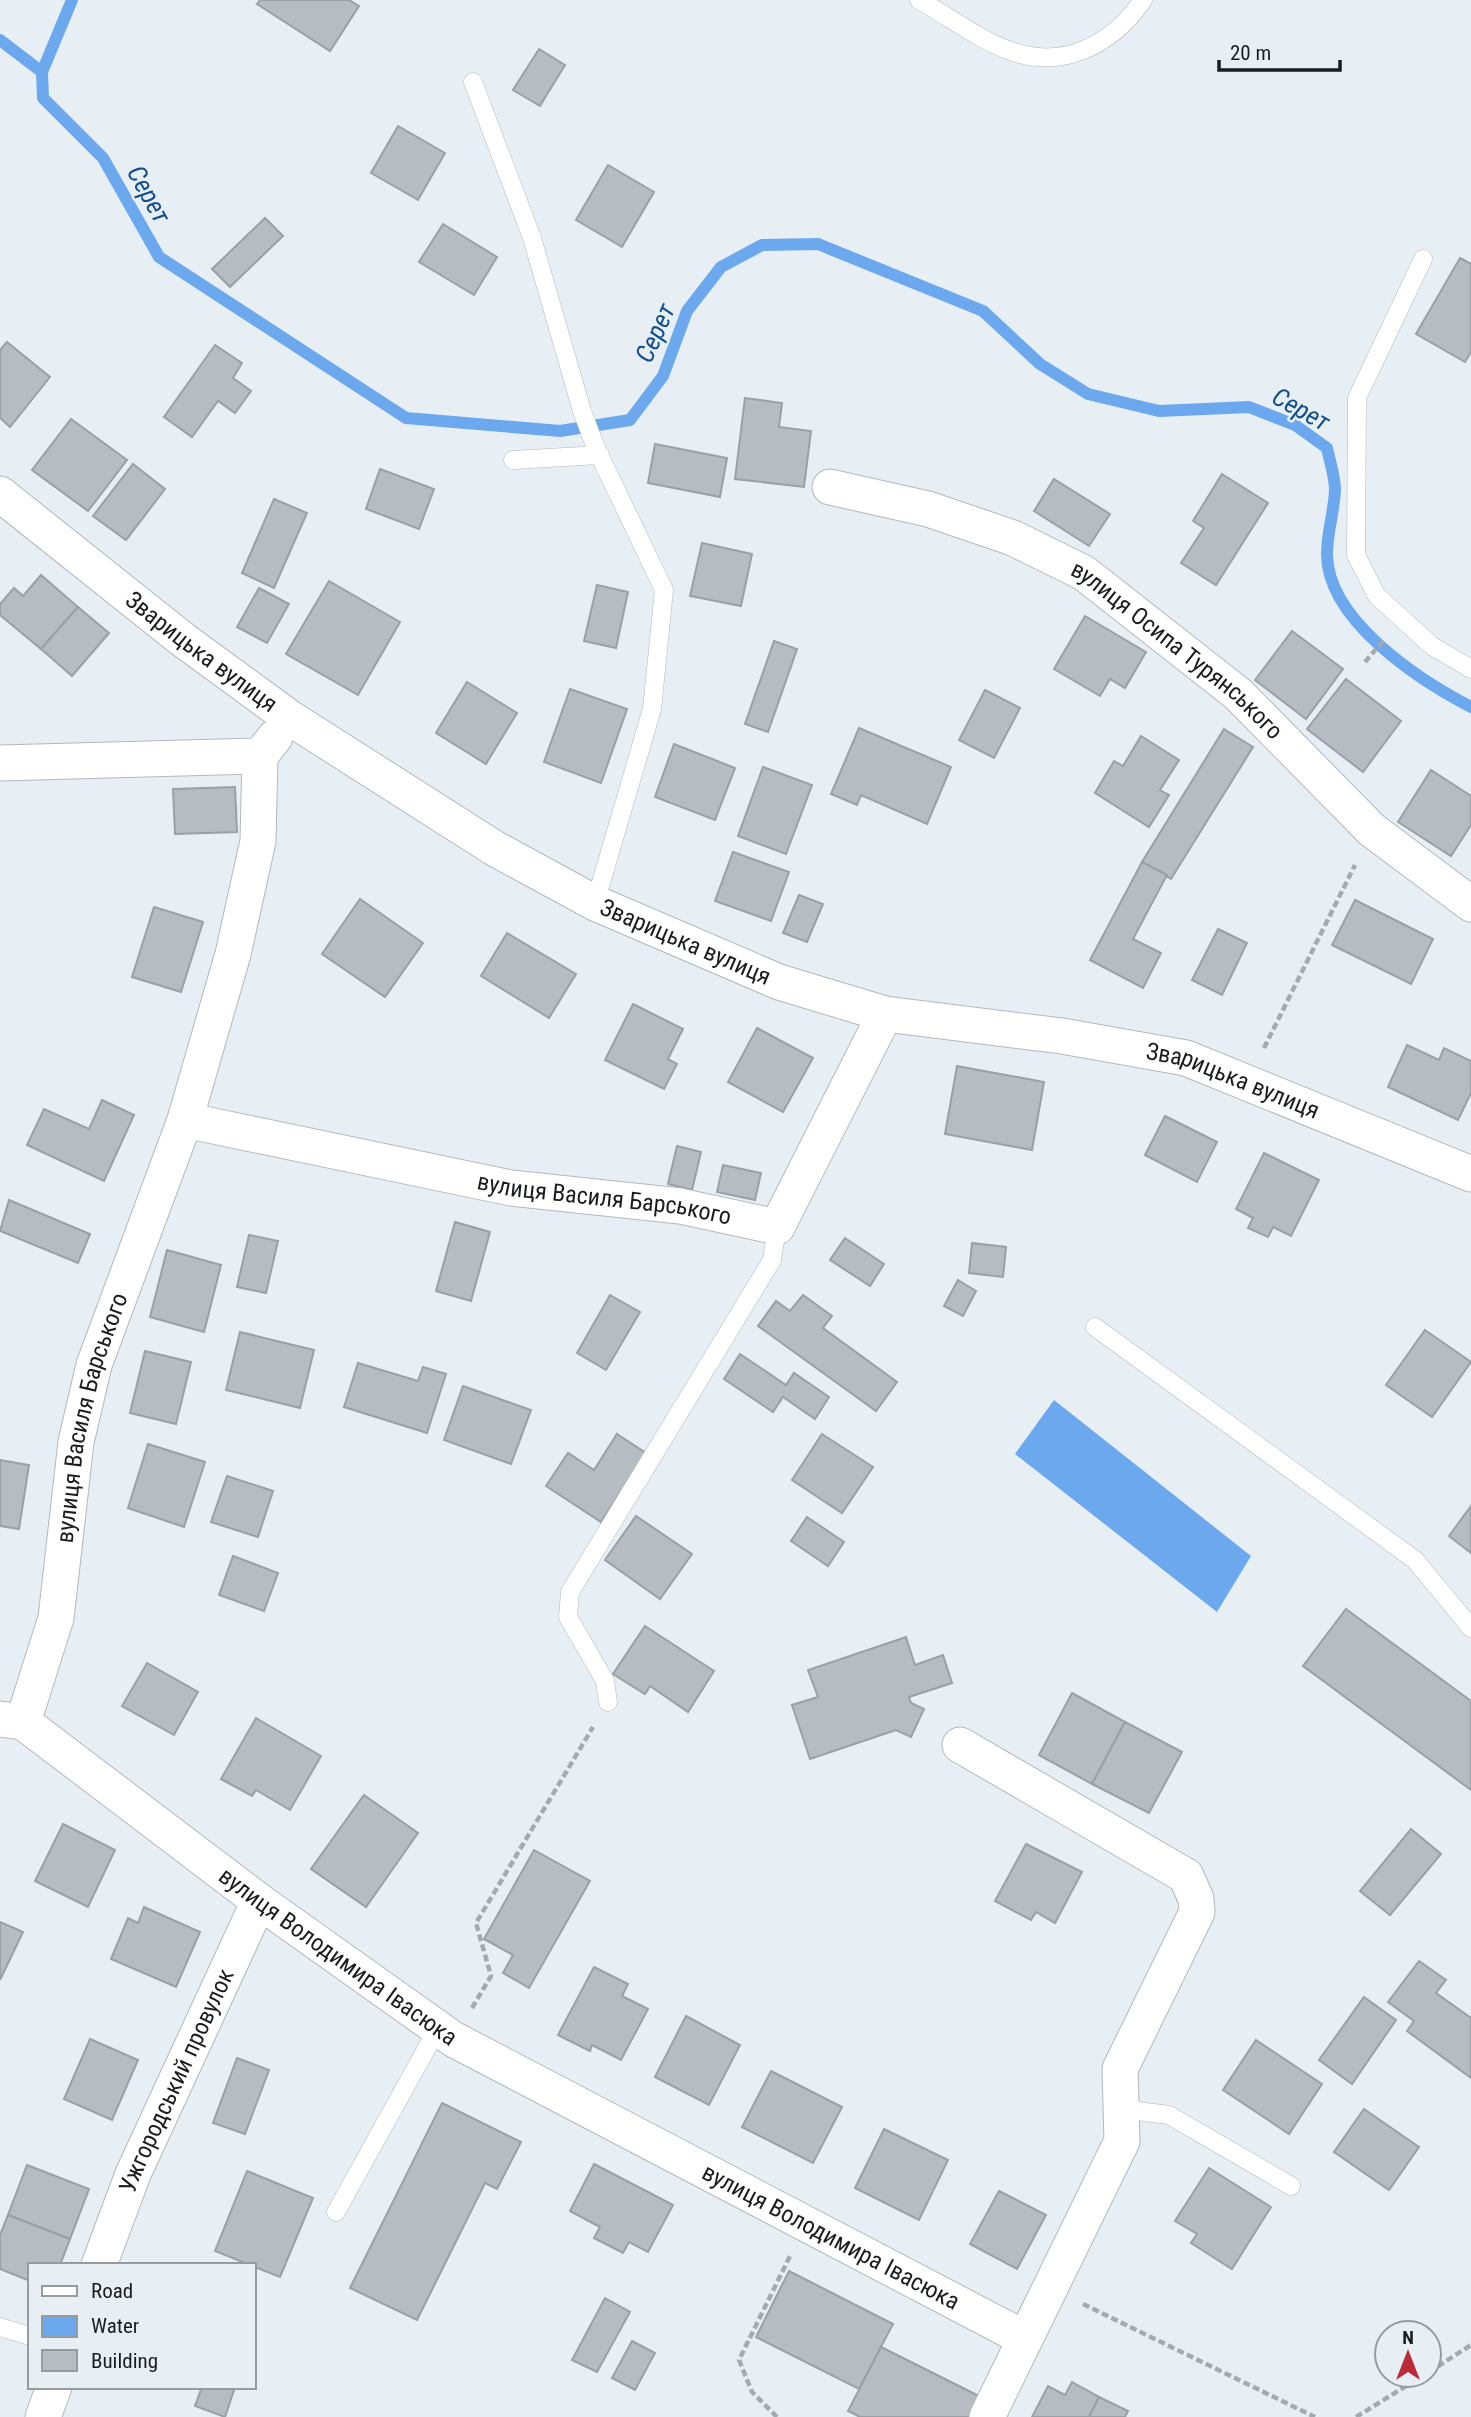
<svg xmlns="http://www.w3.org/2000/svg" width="1471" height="2417" font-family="'Roboto Condensed',sans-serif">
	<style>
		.water { fill: #6ca8ee }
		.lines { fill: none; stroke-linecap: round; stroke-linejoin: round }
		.stream { stroke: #6ca8ee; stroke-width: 12 }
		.building { fill: #b6bcc1; stroke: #9aa0a5; stroke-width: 2 }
		.service-casing { stroke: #b2b8bd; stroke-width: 19 }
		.minor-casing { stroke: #b2b8bd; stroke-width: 37 }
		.path { stroke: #a5aaae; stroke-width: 4.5; stroke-dasharray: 7 3.5; stroke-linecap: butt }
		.service { stroke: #fff; stroke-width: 18 }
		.minor { stroke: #fff; stroke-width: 35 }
		.labels { text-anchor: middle; stroke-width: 5; stroke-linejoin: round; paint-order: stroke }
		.street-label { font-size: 24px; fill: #1a1c1e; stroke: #e8eff4 }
		.water-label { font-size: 26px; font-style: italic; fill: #104e8e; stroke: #e8eff4 }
	</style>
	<rect width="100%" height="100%" fill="#e8eff4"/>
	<path class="water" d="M1054,1400L1251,1556L1217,1612L1015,1454Z"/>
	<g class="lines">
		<g class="stream">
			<path d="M72,0L42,72L43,98L103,158L159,257L406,418L560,431L630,420L663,376L687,311L721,267L762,245L818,244L983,311L1040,364L1088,394L1159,411L1249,407L1295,425L1327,448C1330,462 1335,477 1335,490C1334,512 1327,533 1327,554C1327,620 1419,680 1471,707"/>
			<path d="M0,40L42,72"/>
		</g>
	</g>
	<g class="building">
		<path d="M260,0H349L359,6L330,51L257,4Z"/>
		<path d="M539,49L565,65L540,106L513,90Z"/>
		<path d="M398,126L445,153L418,200L371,173Z"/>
		<path d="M608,165L654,192L622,247L576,220Z"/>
		<path d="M265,218L283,236L230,287L212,269Z"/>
		<path d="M443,224L497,257L474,295L419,262Z"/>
		<path d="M1460,258L1471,264V352L1465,362L1416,334Z"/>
		<path d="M7,342L50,377L10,427L0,418V350Z"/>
		<path d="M215,345L242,363L233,378L251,391L235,413L218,401L192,437L164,417Z"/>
		<path d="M745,398L782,403L779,427L811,431L804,487L735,479Z"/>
		<path d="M71,419L127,460L88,511L32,470Z"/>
		<path d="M655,444L727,458L720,497L648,483Z"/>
		<path d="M133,464L165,489L126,540L93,516Z"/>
		<path d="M380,469L434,489L419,529L366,509Z"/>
		<path d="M1222,474L1268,503L1216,585L1181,563L1204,528L1193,521Z"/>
		<path d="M1054,479L1110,514L1089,546L1034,511Z"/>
		<path d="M274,499L307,513L274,588L242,573Z"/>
		<path d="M702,543L752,554L741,606L690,596Z"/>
		<path d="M41,575L78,607L41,649L0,615V604L14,588L23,596Z"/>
		<path d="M329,581L400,622L358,695L286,654Z"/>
		<path d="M597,585L628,592L616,648L584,641Z"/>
		<path d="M259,588L289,604L267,643L237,627Z"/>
		<path d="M78,607L109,633L72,676L41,649Z"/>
		<path d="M1085,616L1146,652L1125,688L1110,679L1100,696L1054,669Z"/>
		<path d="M1292,631L1343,669L1306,719L1255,680Z"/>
		<path d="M774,641L797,649L768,732L745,724Z"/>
		<path d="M1346,679L1401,721L1363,772L1307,729Z"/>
		<path d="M467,682L517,713L486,764L436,733Z"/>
		<path d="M570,689L627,709L601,783L544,762Z"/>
		<path d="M985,690L1020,708L994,758L959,740Z"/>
		<path d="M859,728L951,767L927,824L861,795L857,805L831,794Z"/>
		<path d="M1224,729L1253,747L1171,879L1142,862Z"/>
		<path d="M1141,736L1179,760L1160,790L1169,795L1149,827L1095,793L1114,761L1123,766Z"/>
		<path d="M674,744L735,768L715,820L655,797Z"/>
		<path d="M763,767L812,785L786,854L738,836Z"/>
		<path d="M1431,770L1471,796V825L1451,856L1398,822Z"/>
		<path d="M235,787L237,832L175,834L173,789Z"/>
		<path d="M733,852L789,872L771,921L715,901Z"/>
		<path d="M1142,862L1167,875L1133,939L1161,953L1143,988L1090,960Z"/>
		<path d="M799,895L823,904L807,942L783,933Z"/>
		<path d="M360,899L423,943L385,997L322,954Z"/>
		<path d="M1355,900L1433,939L1411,984L1332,945Z"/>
		<path d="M154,907L203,922L181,992L132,977Z"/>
		<path d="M1218,929L1247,943L1222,995L1192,980Z"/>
		<path d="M507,933L576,974L549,1018L481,976Z"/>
		<path d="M633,1004L683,1029L668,1059L677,1064L664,1089L605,1060Z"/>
		<path d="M757,1028L813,1058L783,1112L728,1082Z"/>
		<path d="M1407,1045L1439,1060L1444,1048L1471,1061V1093L1458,1120L1388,1087Z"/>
		<path d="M957,1066L1044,1082L1032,1150L945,1134Z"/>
		<path d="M102,1100L134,1115L104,1181L27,1145L44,1109L89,1129Z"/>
		<path d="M1165,1116L1217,1142L1197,1182L1145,1155Z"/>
		<path d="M677,1146L701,1152L692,1190L668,1184Z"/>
		<path d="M1264,1153L1319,1180L1291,1236L1273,1227L1268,1237L1248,1228L1253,1218L1236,1209Z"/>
		<path d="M723,1165L761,1173L755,1200L717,1192Z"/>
		<path d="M9,1200L90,1234L78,1263L0,1231Z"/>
		<path d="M455,1222L490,1232L471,1301L436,1291Z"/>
		<path d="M249,1235L278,1241L266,1293L237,1287Z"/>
		<path d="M845,1238L884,1264L870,1286L830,1260Z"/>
		<path d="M972,1243L1006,1247L1003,1277L969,1273Z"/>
		<path d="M167,1250L221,1265L204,1332L150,1317Z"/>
		<path d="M958,1280L976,1291L963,1316L944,1306Z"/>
		<path d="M610,1295L640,1312L606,1370L577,1353Z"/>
		<path d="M803,1295L832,1316L823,1328L897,1382L876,1411L758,1326L776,1301L790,1311Z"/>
		<path d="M1425,1330L1471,1362L1432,1417L1386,1385Z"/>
		<path d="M240,1332L314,1350L300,1408L226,1390Z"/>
		<path d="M145,1351L191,1362L176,1424L130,1413Z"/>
		<path d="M740,1354L786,1385L794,1373L829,1397L815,1419L783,1397L773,1412L724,1379Z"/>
		<path d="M358,1363L418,1381L423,1367L446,1374L427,1433L344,1407Z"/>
		<path d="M463,1386L531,1410L511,1464L444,1440Z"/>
		<path d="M617,1434L646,1453L601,1522L546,1486L568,1453L594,1470Z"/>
		<path d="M822,1434L873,1467L842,1513L792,1480Z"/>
		<path d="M148,1444L205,1462L184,1527L128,1508Z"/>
		<path d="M0,1460L29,1465L19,1529L0,1526Z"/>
		<path d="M227,1476L273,1491L258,1537L211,1522Z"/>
		<path d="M1471,1506V1553L1449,1536Z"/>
		<path d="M636,1516L692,1554L660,1599L605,1560Z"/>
		<path d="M807,1517L844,1542L828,1566L791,1541Z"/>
		<path d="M233,1556L278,1573L264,1611L219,1595Z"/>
		<path d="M1346,1609L1471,1701V1790L1303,1666Z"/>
		<path d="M645,1626L714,1671L688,1712L650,1686L645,1694L613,1674Z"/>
		<path d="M906,1637L915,1665L943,1655L952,1683L909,1697L911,1703L924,1709L911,1737L896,1730L810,1759L792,1705L818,1697L808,1670Z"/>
		<path d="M147,1663L198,1692L174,1735L122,1706Z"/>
		<path d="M1072,1693L1125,1722L1092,1784L1039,1755Z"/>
		<path d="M256,1718L321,1756L290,1810L256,1790L252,1796L221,1779Z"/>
		<path d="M1125,1722L1182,1752L1149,1813L1092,1784Z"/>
		<path d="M364,1795L418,1833L366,1907L311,1869Z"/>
		<path d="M63,1824L115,1850L88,1907L35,1881Z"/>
		<path d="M1411,1829L1441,1854L1390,1915L1360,1891Z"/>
		<path d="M1026,1844L1082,1872L1055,1923L1036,1912L1031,1920L995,1901Z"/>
		<path d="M534,1850L590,1881L529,1988L503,1973L513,1955L484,1939Z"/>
		<path d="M144,1907L200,1932L176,1987L111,1959L128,1918L138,1923Z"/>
		<path d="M0,1922L23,1932L0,1980Z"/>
		<path d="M1419,1961L1446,1980L1436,1993L1471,2018V2078L1407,2031L1414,2021L1388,2002Z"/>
		<path d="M594,1967L628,1984L622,1996L648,2009L621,2060L592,2045L590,2051L558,2035Z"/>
		<path d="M1364,1997L1396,2020L1352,2084L1319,2060Z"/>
		<path d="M686,2016L740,2045L709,2105L655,2077Z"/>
		<path d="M90,2039L138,2060L112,2120L64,2099Z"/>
		<path d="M1256,2040L1322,2084L1289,2134L1223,2090Z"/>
		<path d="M237,2058L269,2070L245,2134L213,2123Z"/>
		<path d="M771,2071L842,2107L813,2163L742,2127Z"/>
		<path d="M442,2103L521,2142L497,2189L485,2183L417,2320L350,2288Z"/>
		<path d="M1364,2109L1419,2147L1389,2190L1334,2152Z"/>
		<path d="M884,2129L948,2160L919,2220L855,2188Z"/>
		<path d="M594,2164L673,2205L648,2252L629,2242L623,2253L594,2238L600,2227L570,2211Z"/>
		<path d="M27,2165L89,2189L70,2239L8,2215Z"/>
		<path d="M1209,2168L1271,2207L1232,2269L1191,2243L1197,2234L1175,2221Z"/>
		<path d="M247,2171L313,2198L280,2277L215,2251Z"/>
		<path d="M999,2191L1046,2215L1017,2269L970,2244Z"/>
		<path d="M8,2215L70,2239L60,2265H30V2281L0,2269V2235Z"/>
		<path d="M789,2271L893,2324L859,2389L756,2337Z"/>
		<path d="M605,2298L630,2312L597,2372L572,2360Z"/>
		<path d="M632,2341L655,2353L635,2390L612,2378Z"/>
		<path d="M881,2347L981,2397L970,2417H860L848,2411Z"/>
		<path d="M1072,2382L1099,2397L1089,2417H1032L1048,2386L1065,2395Z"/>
		<path d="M202,2387H235L225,2417L195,2406Z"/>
		<path d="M1099,2397L1128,2411L1125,2417H1089Z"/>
	</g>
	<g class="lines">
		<g class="service-casing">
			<g id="service">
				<path d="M919,0C948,16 978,39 1008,50C1062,71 1112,45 1143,0"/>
				<path d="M473,82L532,238L582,411L596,448L664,590L652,709L595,903"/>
				<path d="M1423,259L1357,398L1356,555L1377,596L1432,646L1471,669"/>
				<path d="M513,460L600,455"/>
				<path d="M1095,1327L1415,1560L1471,1628"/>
				<path d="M608,1702L605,1681L568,1617L570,1592L772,1260L777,1227"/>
				<path d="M1121,2109L1169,2115L1291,2186"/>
				<path d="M336,2212L438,2028"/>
				<path d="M0,2327L30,2336"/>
			</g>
		</g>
		<g class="minor-casing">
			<g id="minor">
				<path id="s1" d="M830,487L928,509L1013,538L1084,573L1238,694L1372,830L1471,904"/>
				<path id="s2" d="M0,494L182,639L290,718L494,848L595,903L779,982L885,1014L1062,1036L1186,1058L1471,1174"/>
				<path d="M0,763L260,756L275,737"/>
				<path id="s3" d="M185,1120L511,1188L680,1206L777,1227L885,1014"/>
				<path id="s4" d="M0,1719L23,1722L259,1901L453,2039L1024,2338"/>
				<path id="s5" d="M23,1722L56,1618L76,1442L94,1365L185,1120L233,954L258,841L260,756"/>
				<path d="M960,1745L1186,1876L1196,1899L1197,1912L1120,2069L1122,2141L987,2417"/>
				<path id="s6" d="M99,2265L133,2174L259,1901"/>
				<path d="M43,2417L54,2387"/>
			</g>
		</g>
		<g class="path">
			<path d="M1365,662L1383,641"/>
			<path d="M1264,1048L1355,865"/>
			<path d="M472,2008L491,1976L476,1923L593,1727"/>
			<path d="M1083,2304L1315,2417"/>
			<path d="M1429,2372L1471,2345"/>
			<path d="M777,2417L752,2392L739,2360L790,2256"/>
			<path d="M1356,2417L1424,2375"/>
		</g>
		<use href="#service" class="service"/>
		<use href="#minor" class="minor"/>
	</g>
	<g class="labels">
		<g class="street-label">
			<text dy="8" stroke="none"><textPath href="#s2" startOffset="256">Зварицька вулиця</textPath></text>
			<text dy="8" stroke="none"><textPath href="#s1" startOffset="390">вулиця Осипа Турянського</textPath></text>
			<text dy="8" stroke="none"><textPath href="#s2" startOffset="822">Зварицька вулиця</textPath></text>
			<text dy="8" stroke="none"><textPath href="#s2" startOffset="1390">Зварицька вулиця</textPath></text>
			<text dy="8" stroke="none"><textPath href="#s3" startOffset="427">вулиця Василя Барського</textPath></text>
			<text dy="8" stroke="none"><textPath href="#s5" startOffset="313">вулиця Василя Барського</textPath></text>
			<text dy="8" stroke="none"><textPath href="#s4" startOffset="416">вулиця Володимира Івасюка</textPath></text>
			<text dy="8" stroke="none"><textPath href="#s6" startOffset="200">Ужгородський провулок</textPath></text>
			<text dy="8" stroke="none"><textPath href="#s4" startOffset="984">вулиця Володимира Івасюка</textPath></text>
		</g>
		<g class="water-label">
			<text transform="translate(149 194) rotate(61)" y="9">Серет</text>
			<text transform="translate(655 333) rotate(-66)" y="9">Серет</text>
			<text transform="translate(1301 409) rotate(29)" y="9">Серет</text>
		</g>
	</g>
	<rect x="28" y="2263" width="228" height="126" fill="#e8eff4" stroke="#969b9e" stroke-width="2"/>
	<rect x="42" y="2286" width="35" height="10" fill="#ffffff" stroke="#969b9e" stroke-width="2"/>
	<text x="91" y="2298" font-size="21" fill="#1a1c1e">Road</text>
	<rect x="42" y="2316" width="35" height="21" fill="#6ca8ee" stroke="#969b9e" stroke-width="2"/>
	<text x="91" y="2333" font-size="21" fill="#1a1c1e">Water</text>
	<rect x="42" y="2350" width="35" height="21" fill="#b6bcc1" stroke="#969b9e" stroke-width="2"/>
	<text x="91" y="2368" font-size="21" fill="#1a1c1e">Building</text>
	<g transform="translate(1408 2354)"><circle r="33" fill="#e8eff4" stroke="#969b9e" stroke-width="2"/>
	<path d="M0-5L12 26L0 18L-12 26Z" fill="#bb2b37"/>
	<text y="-10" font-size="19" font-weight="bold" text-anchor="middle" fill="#1a1c1e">N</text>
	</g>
	<path d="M1219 60v10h121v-10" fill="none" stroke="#1a1c1e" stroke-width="3.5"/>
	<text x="1230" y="60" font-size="21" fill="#1a1c1e" stroke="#e8eff4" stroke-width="5" paint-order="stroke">20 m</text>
</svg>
